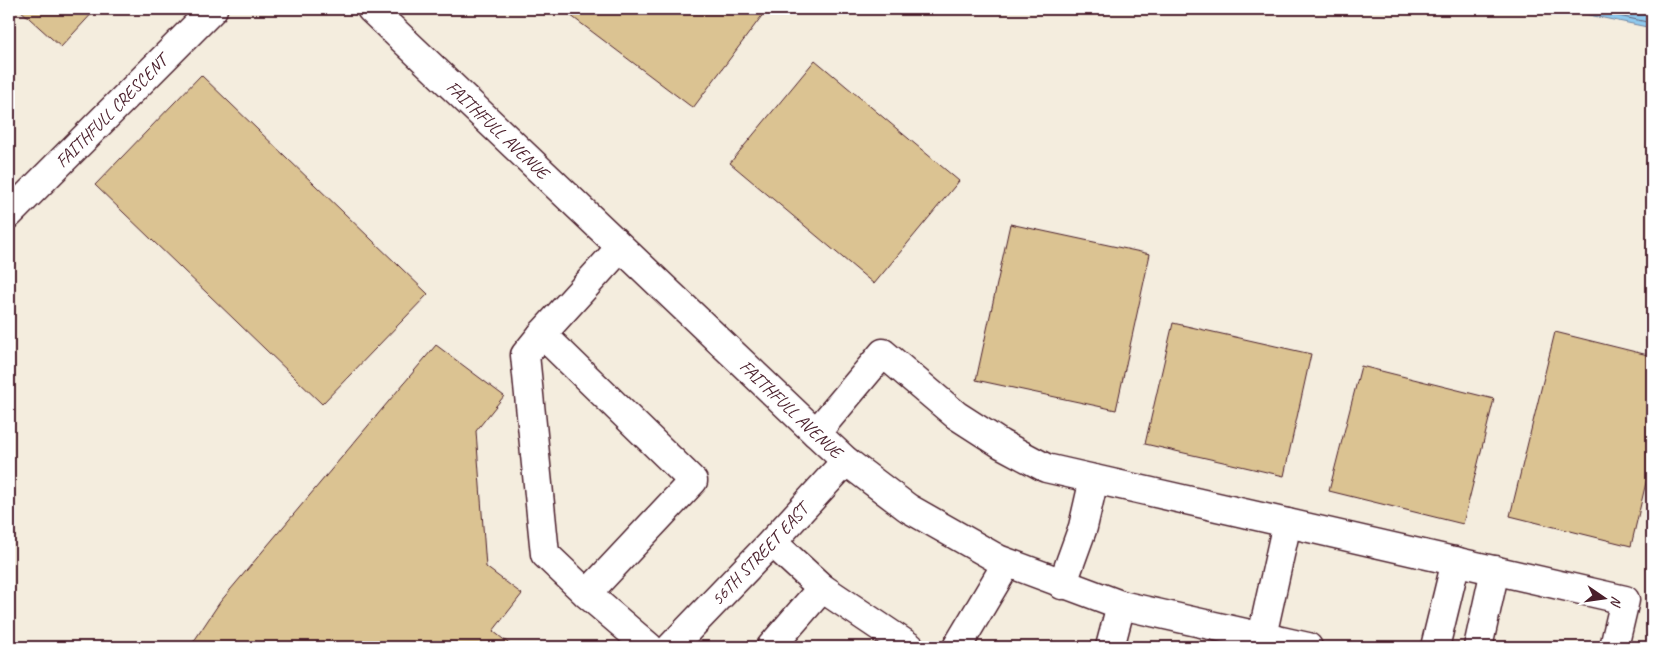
<svg xmlns="http://www.w3.org/2000/svg" width="1661" height="656" font-family="Caveat,sans-serif">
	<style>
		.water { fill: #8ec9ee; stroke: #7385a0 }
		.lines { fill: none; stroke-linecap: round; stroke-linejoin: round }
		.shore { stroke: #656379; stroke-width: 1 }
		.building { fill: #dbc392; stroke: #4a1f2b }
		.minor-casing { stroke: #4a1f2b; stroke-width: 31 }
		.minor { stroke: #fff; stroke-width: 28 }
		.labels { text-anchor: middle; stroke-width: 4.5; stroke-linejoin: round; paint-order: stroke }
		.street-label { font-size: 18px; fill: #4a1f2b; stroke: #fff }
	</style>
	<rect width="100%" height="100%" fill="#f4edde"/>
	<filter id="ink" filterUnits="userSpaceOnUse"><feTurbulence type="fractalNoise" baseFrequency=".02" numOctaves="2"/><feDisplacementMap in="SourceGraphic" scale="10" xChannelSelector="R" yChannelSelector="G"/><feConvolveMatrix kernelMatrix="1 2 1 2 8 2 1 2 1" color-interpolation-filters="sRGB"/></filter>
	<g filter="url(#ink)">
		<path class="water" d="M1560,9H1652V28Z"/>
		<g class="lines">
			<path class="shore" d="M1585,9L1652,23"/>
		</g>
		<g class="building">
			<path d="M19,9H96L61,47Z"/>
			<path d="M562,9H767L693,108Z"/>
			<path d="M815,60L959,181L874,284L730,163Z"/>
			<path d="M201,75L428,294L322,404L95,185Z"/>
			<path d="M1010,224L1150,254L1116,410L976,380Z"/>
			<path d="M1173,323L1311,354L1284,476L1145,444Z"/>
			<path d="M1555,332L1652,356V457L1631,546L1510,516Z"/>
			<path d="M436,345L504,396L476,431L486,567L522,594L493,631L513,647H190L220,602Z"/>
			<path d="M1361,366L1494,399L1463,524L1329,491Z"/>
		</g>
		<g class="lines">
			<g class="minor-casing">
				<g id="minor">
					<path id="s1" d="M371,9L816,433L846,461L908,508L998,559L1121,605L1308,647"/>
					<path id="s2" d="M9,214L213,9"/>
					<path d="M620,248L542,334L693,481L587,594L649,647"/>
					<path d="M542,334L525,355L545,554L587,594"/>
					<path d="M816,433L883,353L956,415L1001,444L1046,468L1625,600L1614,647"/>
					<path d="M772,542L822,588L910,647"/>
					<path d="M1062,585L1083,527L1094,479"/>
					<path d="M1262,636L1287,523"/>
					<path id="s3" d="M671,647L772,542L846,461"/>
					<path d="M771,647L822,588"/>
					<path d="M957,647L1007,563"/>
					<path d="M1110,647L1121,605"/>
					<path d="M1435,647L1456,561"/>
					<path d="M1478,647L1495,570"/>
				</g>
			</g>
			<use href="#minor" class="minor"/>
		</g>
	</g>
	<g class="labels">
		<g class="street-label">
			<text dy="6" stroke="none"><textPath href="#s2" startOffset="145">FAITHFULL CRESCENT</textPath></text>
			<text dy="6" stroke="none"><textPath href="#s1" startOffset="175">FAITHFULL AVENUE</textPath></text>
			<text dy="6" stroke="none"><textPath href="#s1" startOffset="580">FAITHFULL AVENUE</textPath></text>
			<text dy="6" stroke="none"><textPath href="#s3" startOffset="128">56TH STREET EAST</textPath></text>
		</g>
	</g>
	<rect width="1661" height="656" fill="none" stroke="#fff" stroke-width="30"/>
	<rect x="15" y="15" width="1631" height="626" fill="none" stroke="#4a1f2b" stroke-width="2" filter="url(#ink)"/>
	<g transform="translate(1604 598) rotate(103)" stroke="#ffffff" stroke-width="4" paint-order="stroke">
	<path d="M0-4L9 19L0 12L-9 19Z" fill="#4a1f2b"/>
	<text y="-8" font-size="14" font-weight="bold" text-anchor="middle" fill="#4a1f2b">N</text>
	</g>
</svg>
